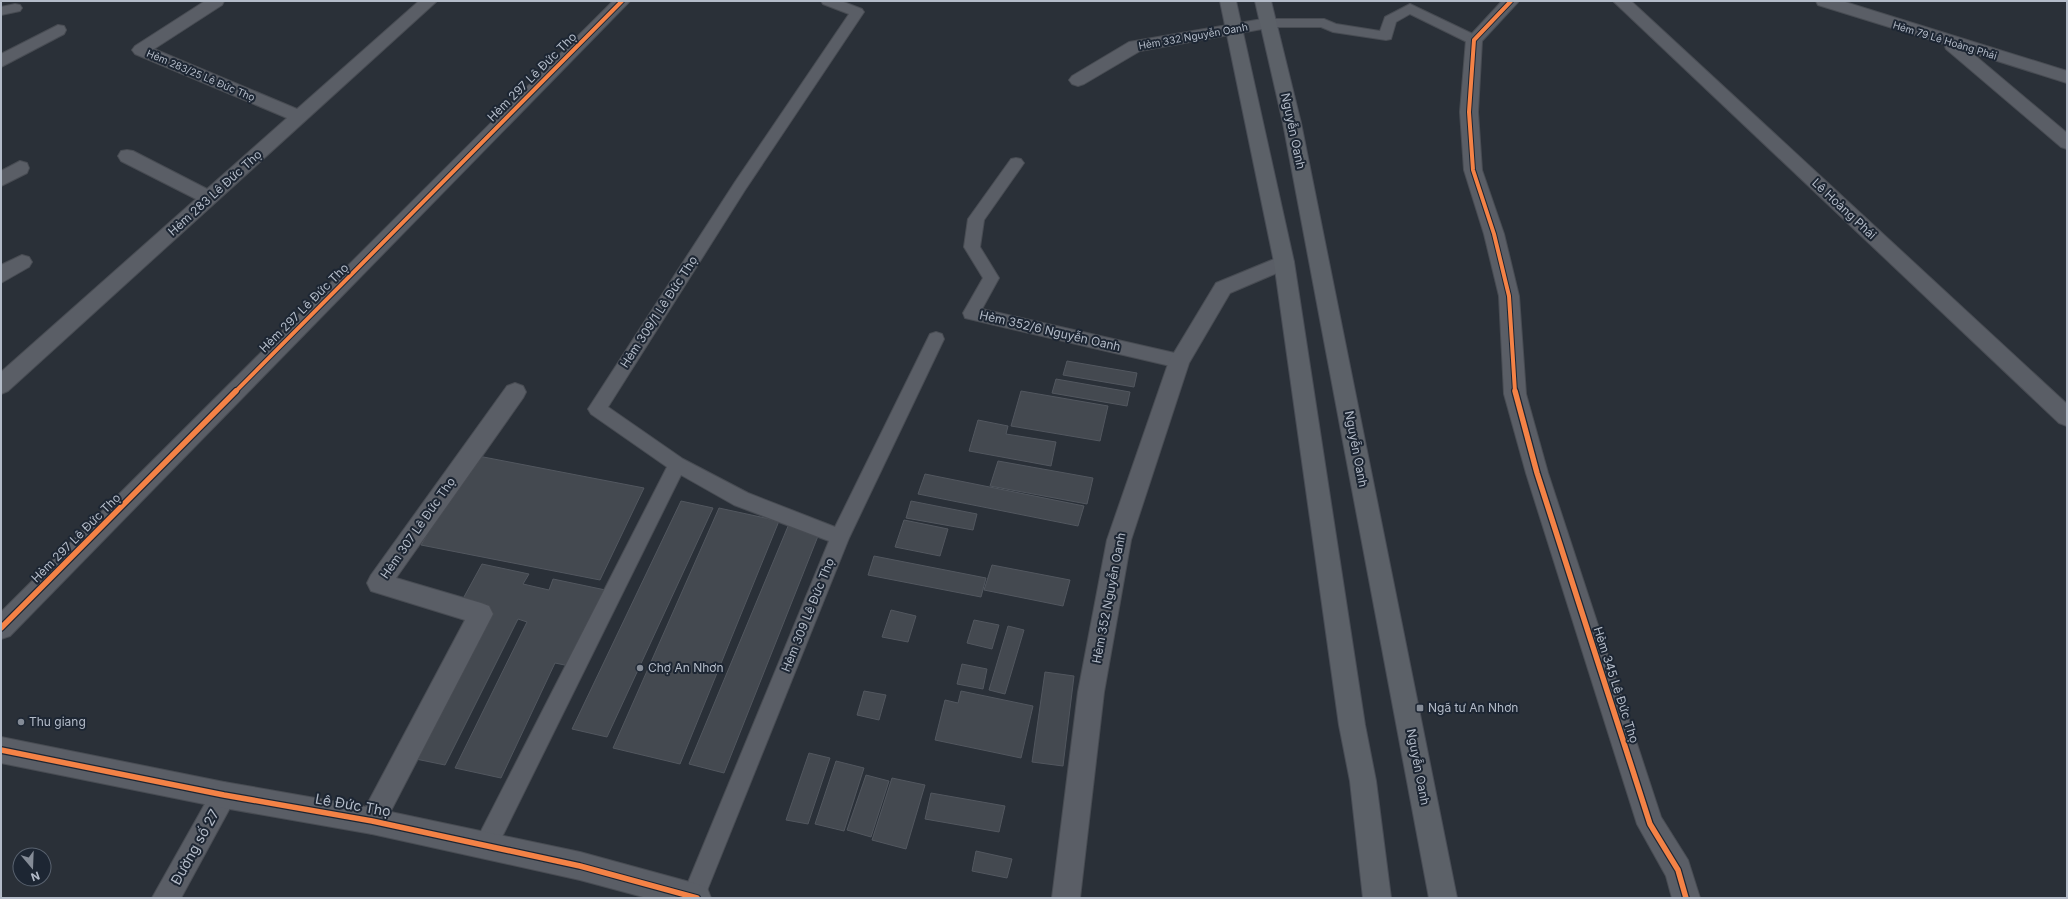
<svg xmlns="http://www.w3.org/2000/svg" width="2068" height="899" font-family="Inter,sans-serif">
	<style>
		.building { fill: #444950; stroke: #52575f }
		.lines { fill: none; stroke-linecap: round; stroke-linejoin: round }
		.service-casing { stroke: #484c53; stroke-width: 2 }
		.minor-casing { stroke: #484c53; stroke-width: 2 }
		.tertiary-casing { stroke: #484c53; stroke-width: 2 }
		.primary-casing { stroke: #484c55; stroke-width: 2 }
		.service { fill: #5a5e66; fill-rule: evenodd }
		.minor { fill: #5a5e66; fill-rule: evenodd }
		.tertiary { fill: #5a5e66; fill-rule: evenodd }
		.primary { fill: #5c6168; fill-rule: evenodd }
		.cycleway-far1-casing { stroke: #1d2633; stroke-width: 6 }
		.cycleway-casing { stroke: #1d2633; stroke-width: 8 }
		.cycleway-far1 { stroke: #f48246; stroke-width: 4 }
		.cycleway { stroke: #f48246; stroke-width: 5.5 }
		.poi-dot { fill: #848b96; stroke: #1d2633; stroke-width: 1.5 }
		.labels { text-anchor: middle; stroke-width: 4; stroke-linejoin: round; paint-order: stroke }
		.far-street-label { font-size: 10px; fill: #b4bcc9; stroke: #1d2633 }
		.street-label { font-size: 12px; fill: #b4bcc9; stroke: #1d2633 }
		.poi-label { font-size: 12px; fill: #b4bcc9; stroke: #1d2633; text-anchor: start }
		.near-street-label { font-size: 14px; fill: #b4bcc9; stroke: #1d2633 }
	</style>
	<rect width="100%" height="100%" fill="#2a3038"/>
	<g class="building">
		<path d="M1067,361L1137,373L1134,387L1063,375Z"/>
		<path d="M1056,379L1130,392L1127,406L1052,393Z"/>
		<path d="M1021,391L1108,406L1100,441L1011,426Z"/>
		<path d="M978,420L1008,426L1006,434L1056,442L1051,466L969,451Z"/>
		<path d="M473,455L644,488L600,580L421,545Z"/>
		<path d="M998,461L1093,478L1087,504L990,486Z"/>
		<path d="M925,474L1084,506L1078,526L918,494Z"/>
		<path d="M681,501L713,508L607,737L572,729Z"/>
		<path d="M911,501L977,514L973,530L906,518Z"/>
		<path d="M719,508L779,521L680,764L613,748Z"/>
		<path d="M791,519L822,526L724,773L689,764Z"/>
		<path d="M904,520L948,529L940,556L895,547Z"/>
		<path d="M874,556L986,578L981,597L868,575Z"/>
		<path d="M482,564L529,574L523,584L549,590L553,579L615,592L579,668L555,663L501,778L455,768L527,622L518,619L445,765L406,757L483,612L459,606Z"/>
		<path d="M992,565L1070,580L1063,606L984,590Z"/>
		<path d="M891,610L916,616L908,642L882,637Z"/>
		<path d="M974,620L999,625L992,649L967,643Z"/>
		<path d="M1008,626L1024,630L1005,694L989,690Z"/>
		<path d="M962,664L987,669L983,689L957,684Z"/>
		<path d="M1045,672L1074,676L1063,766L1032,762Z"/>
		<path d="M864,691L886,695L879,720L857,715Z"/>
		<path d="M961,691L1033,706L1021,758L935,740L945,700L958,703Z"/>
		<path d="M809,753L830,758L808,824L786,820Z"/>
		<path d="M836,761L864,768L844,831L815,824Z"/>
		<path d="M866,775L889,781L871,837L847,830Z"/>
		<path d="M892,778L925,785L906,849L872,840Z"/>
		<path d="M931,793L1005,806L999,832L925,819Z"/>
		<path d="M976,851L1012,859L1007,878L972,871Z"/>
	</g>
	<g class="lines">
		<g class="service-casing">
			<g id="service">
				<path d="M821,1H841L862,9L864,12L745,190L608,407L683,459L748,493L835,527L930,334L936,332L942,334L944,339L849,538L704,898L682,897L829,541L734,505L681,475L494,853L486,856L478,853L475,845L478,837L667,467L591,414L588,409L735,182L849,14L823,4Z"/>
				<path d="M15,4L20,5L22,8L20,11L1,15V7Z"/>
				<path d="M1410,4L1479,37L1481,40L1479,43H1469L1410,14L1396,22L1391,39L1386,40L1333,32L1321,27H1268L1263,26L1261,23L1263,20L1268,19H1324L1336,24L1380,31L1385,17Z"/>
				<path d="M1016,158L1021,159L1024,163L984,220L980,247L999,278L982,309L1179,354L1185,356L1188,361L1185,366L1179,368L965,318L963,313L983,278L964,247L968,219L1011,159Z"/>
			</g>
		</g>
		<g class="minor-casing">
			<g id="minor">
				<path d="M205,1H224L222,5L154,49L297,109L419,1H437L8,391L1,394V372L196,199L121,161L118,156L121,151L127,150L133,151L207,189L287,118L135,54L132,50L135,46Z"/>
				<path d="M613,1H630L10,636L1,639V612Z"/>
				<path d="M1502,1H1519L1482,41L1478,112L1482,170L1504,234L1519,296L1526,394L1548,473L1661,817L1688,860L1700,898H1672L1666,876L1637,824L1526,473L1504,394L1499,296L1484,234L1464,170L1460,112L1466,40Z"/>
				<path d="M1816,1H1842L2067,71V83L1972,53L2067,133V149L2061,147L1946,49L1944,44L1818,5Z"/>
				<path d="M1268,18L1274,19L1276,23L1274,27L1140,51L1084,84L1078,86L1072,84L1069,80L1072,76L1129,42Z"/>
				<path d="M58,25L64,26L66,30L64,34L1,67V54Z"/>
				<path d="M20,161L27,163L29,168L27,173L1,186V171Z"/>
				<path d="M22,255L29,257L32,262L29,267L1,283V265Z"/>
				<path d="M1284,255L1291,257L1294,262L1291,267L1230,293L1189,363L1131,540L1104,692L1080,898H1052L1078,692L1107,540L1169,361L1216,283Z"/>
				<path d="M515,383L523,386L526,392L523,398L396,578L481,603L489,606L493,614L381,830L372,834L363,830L359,821L363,812L465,620L371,591L367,583L371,575L507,386Z"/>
				<path d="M224,782L233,786L237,795L181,898H152L215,786Z"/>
			</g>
		</g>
		<g class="tertiary-casing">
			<g id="tertiary">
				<path d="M1613,1H1631L2067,404V426L2059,423Z"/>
				<path d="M1,737L224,782L372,808L580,852L697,884L707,888L711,898H647L580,880L372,834L224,808L1,763Z"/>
			</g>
		</g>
		<g class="primary-casing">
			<g id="primary">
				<path d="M1220,1H1236L1294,262L1365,725L1376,781L1391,898H1363L1350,781L1339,725L1274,262Z"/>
				<path d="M1255,1H1271L1301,123L1457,898H1429L1283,123Z"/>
			</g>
		</g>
		<use href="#service" class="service"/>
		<use href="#minor" class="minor"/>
		<use href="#tertiary" class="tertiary"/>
		<use href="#primary" class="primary"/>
		<g class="cycleway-far1-casing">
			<g id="cycleway-far1">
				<path d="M1511,1L1474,40L1469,112L1473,170L1494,234L1509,296L1515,392"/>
				<path d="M235,392L622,1"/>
			</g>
		</g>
		<g class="cycleway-casing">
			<g id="cycleway">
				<path d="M1515,391L1537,473L1650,824L1678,870L1686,898"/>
				<path d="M1,628L236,391"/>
				<path d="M1,750L224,795L372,821L580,866L697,898"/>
			</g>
		</g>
		<use href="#cycleway-far1" class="cycleway-far1"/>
		<use href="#cycleway" class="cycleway"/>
	</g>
	<g class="poi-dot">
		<circle cx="640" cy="668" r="4"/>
		<rect x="1416" y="704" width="8" height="8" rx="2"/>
		<circle cx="21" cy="722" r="4"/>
	</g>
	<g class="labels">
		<g class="far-street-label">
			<text transform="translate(1193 36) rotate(-10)" y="4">Hẻm 332 Nguyễn Oanh</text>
			<text transform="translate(1945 40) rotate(17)" y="4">Hẻm 79 Lê Hoàng Phái</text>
			<text transform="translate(201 75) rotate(23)" y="4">Hẻm 283/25 Lê Đức Thọ</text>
		</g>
		<g class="street-label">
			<text transform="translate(532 77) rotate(-45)" y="4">Hẻm 297 Lê Đức Thọ</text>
			<text transform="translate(1293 131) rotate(78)" y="4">Nguyễn Oanh</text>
			<text transform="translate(215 193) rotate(-42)" y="4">Hẻm 283 Lê Đức Thọ</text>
			<text transform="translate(1844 209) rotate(43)" y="4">Lê Hoàng Phái</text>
			<text transform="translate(304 308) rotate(-45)" y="4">Hẻm 297 Lê Đức Thọ</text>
			<text transform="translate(659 312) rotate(-57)" y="4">Hẻm 309/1 Lê Đức Thọ</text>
			<text transform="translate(1050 331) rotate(13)" y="4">Hẻm 352/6 Nguyễn Oanh</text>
			<text transform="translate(1356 449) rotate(79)" y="4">Nguyễn Oanh</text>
			<text transform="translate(418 528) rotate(-55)" y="4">Hẻm 307 Lê Đức Thọ</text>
			<text transform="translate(76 538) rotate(-45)" y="4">Hẻm 297 Lê Đức Thọ</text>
			<text transform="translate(1109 598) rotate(-79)" y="4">Hẻm 352 Nguyễn Oanh</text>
			<text transform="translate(808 615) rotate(-68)" y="4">Hẻm 309 Lê Đức Thọ</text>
			<text transform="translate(1616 685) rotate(72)" y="4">Hẻm 345 Lê Đức Thọ</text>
			<text transform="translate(1418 767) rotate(79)" y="4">Nguyễn Oanh</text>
		</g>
		<g class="poi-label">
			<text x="648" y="672">Chợ An Nhơn</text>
			<text x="1428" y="712">Ngã tư An Nhơn</text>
			<text x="29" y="726">Thu giang</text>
		</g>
		<g class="near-street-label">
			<text transform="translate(353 805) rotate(10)" y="5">Lê Đức Thọ</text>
			<text transform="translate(195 847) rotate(-61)" y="5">Đường số 27</text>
		</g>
	</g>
	<rect width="2068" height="899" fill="none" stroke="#b4bcc9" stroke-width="4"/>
	<g transform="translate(32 867) rotate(161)"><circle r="19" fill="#1d2633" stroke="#59626f"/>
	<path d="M0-3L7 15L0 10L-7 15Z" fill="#848b96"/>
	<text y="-6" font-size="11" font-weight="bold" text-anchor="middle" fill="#b4bcc9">N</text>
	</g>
</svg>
